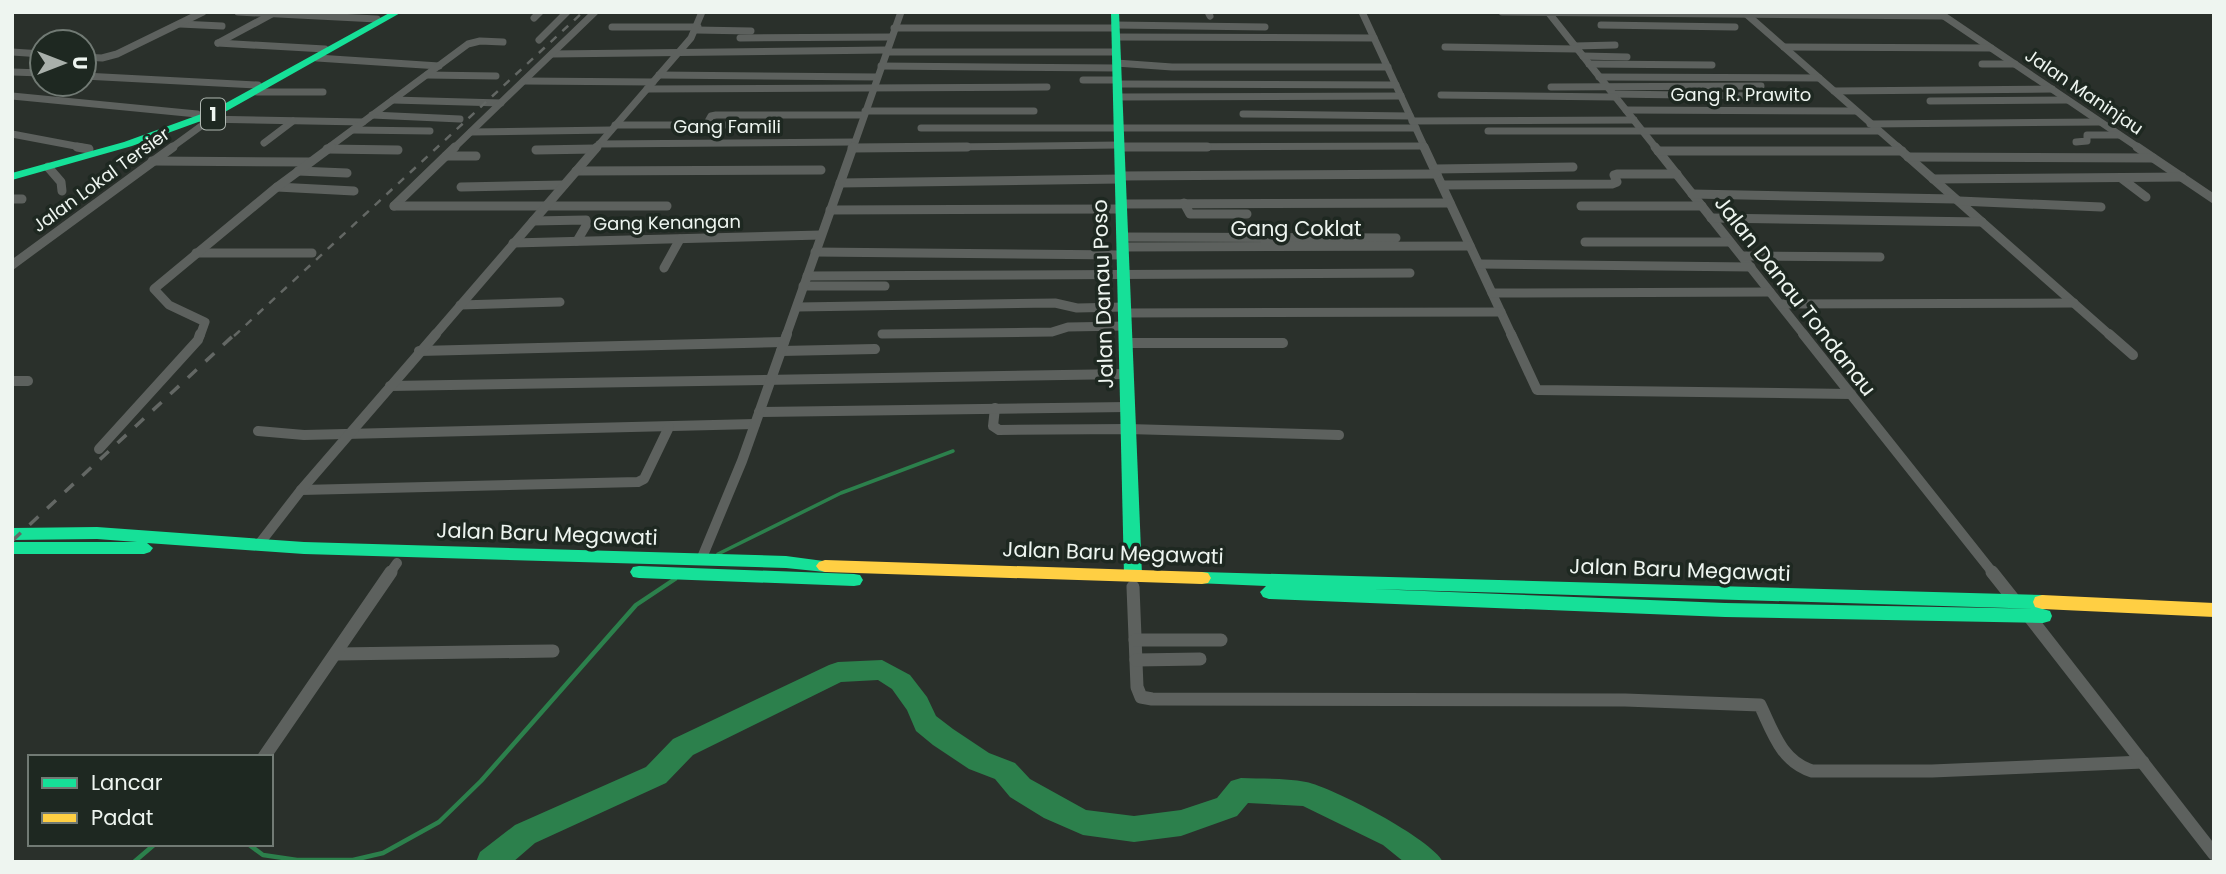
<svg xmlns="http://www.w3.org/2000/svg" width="2226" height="874" font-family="Poppins,sans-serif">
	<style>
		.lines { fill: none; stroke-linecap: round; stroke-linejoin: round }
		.stream-far1 { stroke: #2c804c; stroke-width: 3.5 }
		.stream { stroke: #2c804c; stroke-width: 4.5 }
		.river { fill: #2c804c; fill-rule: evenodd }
		.street-far3 { stroke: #5d615e; stroke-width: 7 }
		.street-far2 { stroke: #5d615e; stroke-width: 9 }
		.street-far1 { stroke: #5d615e; stroke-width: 10 }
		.street { stroke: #5d615e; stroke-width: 13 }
		.fast { fill: #16e098; fill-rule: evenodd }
		.slow { fill: #ffcf43; fill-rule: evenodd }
		.rail-far1 { stroke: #636764; stroke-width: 2.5; stroke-dasharray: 8 8; stroke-linecap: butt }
		.rail { stroke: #636764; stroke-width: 3.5; stroke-dasharray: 12 12; stroke-linecap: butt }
		.labels { text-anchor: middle; stroke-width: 7; stroke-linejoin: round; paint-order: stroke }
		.far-street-label { font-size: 18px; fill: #eef5f0; stroke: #1e2821 }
		.shield { fill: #1e2821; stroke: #b0b8b2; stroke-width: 2 }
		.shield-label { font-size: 19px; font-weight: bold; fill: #eef5f0 }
		.street-label { font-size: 21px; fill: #eef5f0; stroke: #1e2821 }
	</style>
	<rect width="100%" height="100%" fill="#2a302b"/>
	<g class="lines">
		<path class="stream-far1" d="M718,554L841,493L953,451"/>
		<g class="stream">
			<path d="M248,844L263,855L297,860H353L383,853L439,822L481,781L636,605L675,579"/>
			<path d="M134,862L155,844"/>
		</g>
		<path class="river" d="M882,660L910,675L927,697L936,716L953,729L989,753L1015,763L1030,779L1086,810L1134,816L1181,810L1217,798L1231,781L1241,778C1262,779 1285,778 1306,782C1332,787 1432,839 1443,862H1404L1383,845L1303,806L1248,803L1237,816L1181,836L1134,842L1083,835L1044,818L1010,797L995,779L969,769L933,745L916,731L907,710L892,689L878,680L841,682L693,755L666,783L535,843L513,862H476L480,852L515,825L646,767L673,739L829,665L838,662Z"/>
		<g class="street-far3">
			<path d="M238,12L377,19"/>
			<path d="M1208,12L1210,16"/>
			<path d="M1362,12L1425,148"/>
			<path d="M1502,12L1943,16"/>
			<path d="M1548,12L1656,148"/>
			<path d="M1744,12L1899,148"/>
			<path d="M1938,12L2139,148"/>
			<path d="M534,18L540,12"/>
			<path d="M180,24L222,26"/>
			<path d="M1115,25L1265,27"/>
			<path d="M1601,25L1735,27"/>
			<path d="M612,27H698"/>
			<path d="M894,28H1115"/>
			<path d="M696,30L751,31"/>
			<path d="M1116,37L1374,38"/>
			<path d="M740,38L891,37"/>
			<path d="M539,40L567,12"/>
			<path d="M218,43L325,49"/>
			<path d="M218,43L272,14"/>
			<path d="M1575,46L1615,45"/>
			<path d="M1445,47L1577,49"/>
			<path d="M1784,47L1991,48"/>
			<path d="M12,52L42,54"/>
			<path d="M886,52H1116"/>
			<path d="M552,54L886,50"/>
			<path d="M1583,56L1627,57"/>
			<path d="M84,57L102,58L117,54L203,12"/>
			<path d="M317,58L439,66"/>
			<path d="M1116,63L1172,67H1388"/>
			<path d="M1589,64L1712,65"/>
			<path d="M1982,64H2015"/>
			<path d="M881,66L1117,68"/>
			<path d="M12,72L42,73"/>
			<path d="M427,75L496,76"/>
			<path d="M659,75L877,77"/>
			<path d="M84,76L258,85"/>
			<path d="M1599,77L1819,78"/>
			<path d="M1083,80H1117"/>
			<path d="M524,81L653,82"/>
			<path d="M1117,84L1396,85"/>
			<path d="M1551,87L1761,86"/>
			<path d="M647,89L1047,87"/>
			<path d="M1834,91L2052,89"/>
			<path d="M257,92H323"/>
			<path d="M1613,94L1753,96"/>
			<path d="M1441,95L1615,97"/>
			<path d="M12,96L197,114"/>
			<path d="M1118,97L1401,96"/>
			<path d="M393,100L501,103"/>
			<path d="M1930,101L2067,100"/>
			<path d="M1626,110L1856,111"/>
			<path d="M865,111H1034"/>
			<path d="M1243,114L1410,116"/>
			<path d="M372,115L460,119"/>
			<path d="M201,119L363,122"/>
			<path d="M1412,121L1634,120"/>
			<path d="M1870,124L2099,122"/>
			<path d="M615,125H747"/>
			<path d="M706,125L711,116L716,115H863"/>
			<path d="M921,128H1416"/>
			<path d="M353,130L430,131"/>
			<path d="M1488,131H1879"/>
			<path d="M471,132L611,130"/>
			<path d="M12,134L86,148"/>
			<path d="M2076,142L2087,141V135H2119"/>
			<path d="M264,143L293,121"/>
			<path d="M599,144L854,142"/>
			<path d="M1119,147L1424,146"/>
			<path d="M171,148L208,121"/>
			<path d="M328,148L468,44L480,41L503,42"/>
			<path d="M454,148L595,12"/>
			<path d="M596,148L691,38L702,12"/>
			<path d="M852,148L1119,145"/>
			<path d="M853,148L901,12"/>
		</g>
		<g class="street-far2">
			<path d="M77,147L89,149"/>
			<path d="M1119,147H1207"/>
			<path d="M1424,147L1512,336"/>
			<path d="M1655,147L1805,336"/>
			<path d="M1897,147L2111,336"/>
			<path d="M2137,147L2214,199"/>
			<path d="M852,148L967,147"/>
			<path d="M327,149L398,150"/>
			<path d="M536,150L595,149"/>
			<path d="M1658,151H1902"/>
			<path d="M446,156H476"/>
			<path d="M1908,157L2153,158"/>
			<path d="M152,161L310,162"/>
			<path d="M48,167L61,182L62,191"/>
			<path d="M1435,169L1573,167"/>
			<path d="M298,171L347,173"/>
			<path d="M576,171L821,170"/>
			<path d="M1120,176L1437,174"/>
			<path d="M2121,178L2146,197"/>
			<path d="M1933,179L2182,177"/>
			<path d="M840,183L1120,179"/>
			<path d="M1442,185L1612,184L1617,182L1614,175L1617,174H1677"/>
			<path d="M277,187L354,191"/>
			<path d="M461,187L564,185"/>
			<path d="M1692,194L1955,199"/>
			<path d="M12,199H22"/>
			<path d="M1959,201L2101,207"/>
			<path d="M1184,203L1190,214H1247"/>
			<path d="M1121,204L1450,203"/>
			<path d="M394,206L455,147"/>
			<path d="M394,206H667"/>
			<path d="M1581,206H1702"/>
			<path d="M830,210L1121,209"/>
			<path d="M1711,218L1982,222"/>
			<path d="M533,221L586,220L587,224L577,241"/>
			<path d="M1122,237L1396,238"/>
			<path d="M1585,242H1730"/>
			<path d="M513,243L821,235"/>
			<path d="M1122,247L1470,246"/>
			<path d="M815,252L1122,255"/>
			<path d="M196,253H312"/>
			<path d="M1742,256L1880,257"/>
			<path d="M1479,264L1751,267"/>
			<path d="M12,265L173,147"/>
			<path d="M664,268L680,239"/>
			<path d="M807,276L1410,273"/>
			<path d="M803,286H885"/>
			<path d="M1492,293L1770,292"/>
			<path d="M1780,304L2074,303"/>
			<path d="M460,305L560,302"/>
			<path d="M798,307L1055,303L1077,308L1124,307"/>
			<path d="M1124,313L1501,312"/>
			<path d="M882,334L1052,332L1068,327L1125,326"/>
			<path d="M200,336L205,322L169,305L154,289L277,187L331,147"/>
			<path d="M434,336L597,147"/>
			<path d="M786,336L853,147"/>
		</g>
		<g class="street-far1">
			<path d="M1511,334L1537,390L1851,394"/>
			<path d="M1803,334L1993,573"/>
			<path d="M2109,334L2133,355"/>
			<path d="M1125,343H1283"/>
			<path d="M419,351L784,342"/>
			<path d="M781,351L875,349"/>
			<path d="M12,381H28"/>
			<path d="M390,386L1126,374"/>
			<path d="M995,408L993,426L999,430L1128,429L1339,435"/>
			<path d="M759,412L1127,407"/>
			<path d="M258,431L304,435L755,424"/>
			<path d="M99,449L198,340L200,334"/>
			<path d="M301,490L638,482L644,479L669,427"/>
			<path d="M260,543L301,490L436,334"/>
			<path d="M701,560L742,461L787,334"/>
			<path d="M390,573L397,563"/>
		</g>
		<g class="street">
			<path d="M1992,572L2015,601"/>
			<path d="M1133,587L1137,687L1141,697L1152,699L1625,700L1760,705C1773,732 1781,761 1812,771H1932L2143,762"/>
			<path d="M2028,615L2214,854"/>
			<path d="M1135,640H1221"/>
			<path d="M337,654L553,651"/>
			<path d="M1136,660L1200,659"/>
			<path d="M264,757L391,572"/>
		</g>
		<g class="fast">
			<path d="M391,12H402L223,113L132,146L12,180V173L124,142L215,109Z"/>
			<path d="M1111,12H1119L1142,575L1139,580H1127L1124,575Z"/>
			<path d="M97,527L304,542L786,556L831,562L834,566L831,570L825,572L786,568L304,554L147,543L153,548L150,552L144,554H12V542H137L97,539L12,540V528Z"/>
			<path d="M639,566L854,574L860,575L863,580L860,585L854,586L639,578L633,577L630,572L633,567Z"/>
			<path d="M1202,572L2042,595L2049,597L2051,602L2049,607L2042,609L1373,589L1725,603L2043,609L2050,611L2052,616L2050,621L2043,623L1725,617L1269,599L1263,597L1260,592L1266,586L1196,583L1193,578L1196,573Z"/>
		</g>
		<g class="slow">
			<path d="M825,560L1202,572L1208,573L1211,578L1208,583L1202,584L825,572L819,570L816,566L819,562Z"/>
			<path d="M2042,595L2214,603V617L2042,609L2035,607L2033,602L2035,597Z"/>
		</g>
		<path class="rail-far1" d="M234,336L583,12"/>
		<path class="rail" d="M12,541L235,334"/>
	</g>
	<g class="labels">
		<g class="far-street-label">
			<text transform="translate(2084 92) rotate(34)" y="6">Jalan Maninjau</text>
			<text x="1741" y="101">Gang R. Prawito</text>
			<text x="727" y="133">Gang Famili</text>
			<text transform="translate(101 180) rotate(-36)" y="6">Jalan Lokal Tersier</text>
			<text transform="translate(667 223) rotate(-1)" y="6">Gang Kenangan</text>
		</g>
		<rect class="shield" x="201" y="98.5" width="24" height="31" rx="5"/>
		<g class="shield-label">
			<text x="213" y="121">1</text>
		</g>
		<g class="street-label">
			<text x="1296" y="236">Gang Coklat</text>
			<text transform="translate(1103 294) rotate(-92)" y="7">Jalan Danau Poso</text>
			<text transform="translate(1795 296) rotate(52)" y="7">Jalan Danau Tondanau</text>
			<text transform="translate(547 534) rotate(2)" y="7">Jalan Baru Megawati</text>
			<text transform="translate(1113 553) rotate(2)" y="7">Jalan Baru Megawati</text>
			<text transform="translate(1680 570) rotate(2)" y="7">Jalan Baru Megawati</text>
		</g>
	</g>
	<rect width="2226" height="874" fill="none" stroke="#eef5f0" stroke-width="28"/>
	<rect x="28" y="755" width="245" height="91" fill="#1e2821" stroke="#717a74" stroke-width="2"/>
	<rect x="42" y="778" width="35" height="10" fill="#16e098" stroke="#717a74" stroke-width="2"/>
	<text x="91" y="790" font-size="21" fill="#eef5f0">Lancar</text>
	<rect x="42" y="813" width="35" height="10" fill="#ffcf43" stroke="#717a74" stroke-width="2"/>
	<text x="91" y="825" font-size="21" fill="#eef5f0">Padat</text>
	<g transform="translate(63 63) rotate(90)"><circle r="33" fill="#1e2821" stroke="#717a74" stroke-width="2"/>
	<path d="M0-5L12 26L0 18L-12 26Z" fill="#a9b0ab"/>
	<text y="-10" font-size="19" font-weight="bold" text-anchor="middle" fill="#eef5f0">U</text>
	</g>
</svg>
